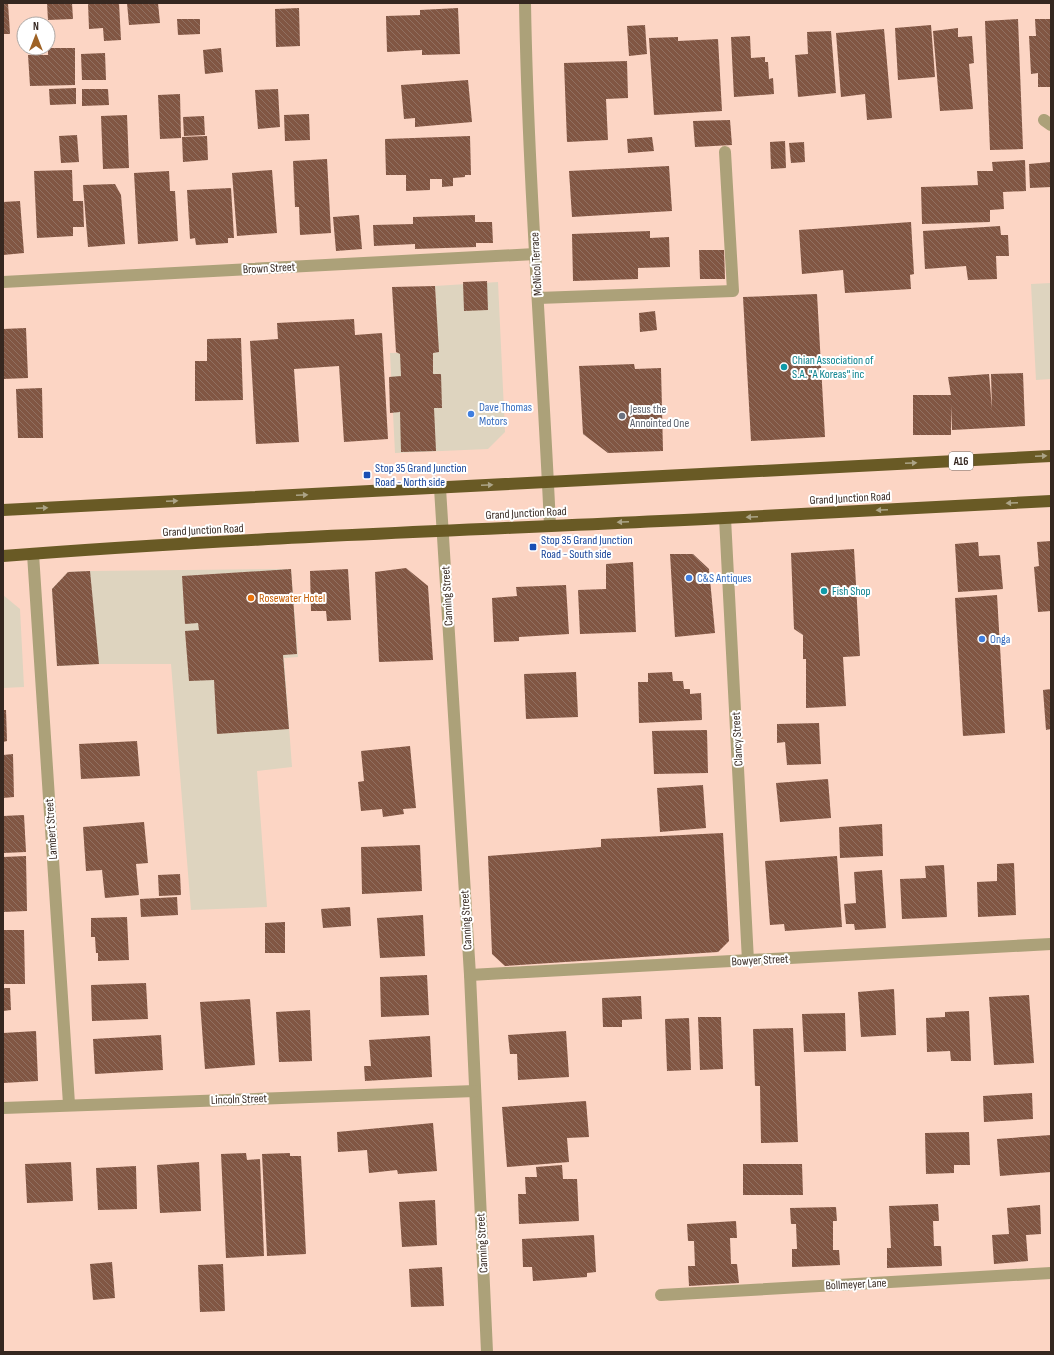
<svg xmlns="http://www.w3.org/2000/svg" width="1054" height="1355" font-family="'Sofia Sans Condensed',sans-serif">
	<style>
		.commercial { fill: #ded4bf }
		.building { fill: url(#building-back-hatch) }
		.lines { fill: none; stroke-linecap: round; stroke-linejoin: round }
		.minor { stroke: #aca179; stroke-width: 12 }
		.highway { stroke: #695a25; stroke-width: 12 }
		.oneway { fill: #aca487 }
		.culture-dot { fill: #0f9aa8; stroke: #fff; stroke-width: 1.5 }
		.shop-dot { fill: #3f7fe0; stroke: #fff; stroke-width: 1.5 }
		.worship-dot { fill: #6b7280; stroke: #fff; stroke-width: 1.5 }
		.transit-dot { fill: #1a4fb4; stroke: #fff; stroke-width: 1.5 }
		.food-dot { fill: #e8710a; stroke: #fff; stroke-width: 1.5 }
		.labels { text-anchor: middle; stroke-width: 4; stroke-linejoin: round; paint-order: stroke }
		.shield { fill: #fff; stroke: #726863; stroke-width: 1 }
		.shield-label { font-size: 11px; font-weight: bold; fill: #352720 }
		.street-label { font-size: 12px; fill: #352720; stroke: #fff }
		.culture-label { font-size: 12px; fill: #0d838f; stroke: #fff; text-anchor: start }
		.shop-label { font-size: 12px; fill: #366cbe; stroke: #fff; text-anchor: start }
		.worship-label { font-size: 12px; fill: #5b616d; stroke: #fff; text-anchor: start }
		.transit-label { font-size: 12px; fill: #164399; stroke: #fff; text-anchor: start }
		.food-label { font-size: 12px; fill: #c56008; stroke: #fff; text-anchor: start }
	</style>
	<defs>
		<pattern id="building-back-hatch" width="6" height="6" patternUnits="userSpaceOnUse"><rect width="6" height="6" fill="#815643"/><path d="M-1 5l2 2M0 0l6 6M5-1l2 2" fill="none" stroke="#917061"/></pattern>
	</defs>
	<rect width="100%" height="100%" fill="#fcd5c4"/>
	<g class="commercial">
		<path d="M498,282L505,432L488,449L395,453L390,353L438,352L435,286Z"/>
		<path d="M1051,283V379L1036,380L1031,284Z"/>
		<path d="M291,569L298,657L284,658L292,767L257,771L267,907L191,910L171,664H99L57,666L52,589L68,572L90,571Z"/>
		<path d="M3,595L20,609L24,687L3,688Z"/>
	</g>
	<g class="building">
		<path d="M3,3H8L10,34H3Z"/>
		<path d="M47,3H72L73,19L48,20Z"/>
		<path d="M88,3H119L121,40L104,41L103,28L89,29Z"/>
		<path d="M127,3H158L160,23L129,25Z"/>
		<path d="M299,8L300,46L276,47L275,9Z"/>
		<path d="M458,8L460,54L422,55V50L387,52L386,16L420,15V10Z"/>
		<path d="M177,19H200V34L178,35Z"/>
		<path d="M1018,19L1023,149L990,150L985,21Z"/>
		<path d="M1035,19H1051V87H1038V73L1031,74L1029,36H1036Z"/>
		<path d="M645,25L647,54L629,56L627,26Z"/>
		<path d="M931,25L935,77L898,80L895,28Z"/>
		<path d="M958,28V37L972,36L974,63L969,64L973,109L940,111L933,31Z"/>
		<path d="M884,29L892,118L867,120L865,94L841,97L836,33Z"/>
		<path d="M831,31L836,93L798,97L795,55L808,54L807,32Z"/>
		<path d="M750,36L751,58L765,57V62H768L769,79L773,78L774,94L734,97L731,37Z"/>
		<path d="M678,37V41L718,39L722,111L654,115L649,38Z"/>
		<path d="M48,48H75V85L30,86L28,55H48Z"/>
		<path d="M221,48L223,72L205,74L203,50Z"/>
		<path d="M105,53L106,80H82L81,54Z"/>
		<path d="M627,61L628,98L606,99L608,140L567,142L564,63Z"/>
		<path d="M468,80L472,122L415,127V118L404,119L401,85Z"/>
		<path d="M76,88V104L50,105L49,89Z"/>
		<path d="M82,89H108L109,105L82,106Z"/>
		<path d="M278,89L280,127L258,129L255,90Z"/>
		<path d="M180,94L181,138L160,139L158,95Z"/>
		<path d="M309,114L310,140L285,141L284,115Z"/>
		<path d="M127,115L129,168L103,169L101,116Z"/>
		<path d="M204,116L205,135L184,136L183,117Z"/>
		<path d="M730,120L732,145L695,147L693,121Z"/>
		<path d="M77,135L79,162L61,163L59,136Z"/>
		<path d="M207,136L208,160L183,162L182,137Z"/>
		<path d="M470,136L471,175H465V177L453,178V186L442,187V179H430V190L406,191V175H386L385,139Z"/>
		<path d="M652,137L654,151L628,153L627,139Z"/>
		<path d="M785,141L786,168L771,169L770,142Z"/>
		<path d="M804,142L805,162L791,163L789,143Z"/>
		<path d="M327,159L331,233L300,235L299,207H295L293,161Z"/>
		<path d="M1025,160L1026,191L1003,192L1004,209L990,210V222L922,224L921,187L978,185L977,171H993L992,162Z"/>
		<path d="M1051,162V187L1030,188L1029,164Z"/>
		<path d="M669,166L672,211L572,217L569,171Z"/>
		<path d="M72,170L73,201H83L84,227H73V236L37,238L34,171Z"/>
		<path d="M272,170L277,233L237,236L232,173Z"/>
		<path d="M169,171L170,191H175L178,241L138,244L134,173Z"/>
		<path d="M115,184L121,195L125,244L88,247L83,185Z"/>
		<path d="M231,188L234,238H228V243L196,245L195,238L190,239L187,190Z"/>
		<path d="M20,201L24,253L3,255V202Z"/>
		<path d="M359,215L362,249L336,251L333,217Z"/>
		<path d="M475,215V222H492L493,243H476V247L415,249V244L374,246L373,225L413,224V217Z"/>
		<path d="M911,222L914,274L910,275L911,289L845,293L843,270L802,274L799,230Z"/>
		<path d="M1000,226L1001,235H1008L1009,256H996L997,279L968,280L966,266L925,269L923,231Z"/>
		<path d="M650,231V238L669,237L670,267L638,268V279L573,281L572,234Z"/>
		<path d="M699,250H724L725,279H700Z"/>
		<path d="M487,281L488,310L464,311L463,282Z"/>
		<path d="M435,286L439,352L433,353V374H441L442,408H434L436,451L401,452L400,412L390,413L389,377L401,376L400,354L396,352L392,287Z"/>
		<path d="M817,294L825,437L751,441L743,297Z"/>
		<path d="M655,311L657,330L640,332L639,313Z"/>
		<path d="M354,319L355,335L382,333L388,439L344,442L339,366L294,369L299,442L256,444L250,341L278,339L277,323Z"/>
		<path d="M26,328L28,378L3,379V329Z"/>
		<path d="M241,338L243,400L195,401V361H207V339Z"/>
		<path d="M634,364L635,369L661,368L663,451L608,453L583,434L579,366Z"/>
		<path d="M1023,373L1025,426L952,430L951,405V435H913V395H951L948,377L989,374L992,409L991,374Z"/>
		<path d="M42,388L43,438H18L16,389Z"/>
		<path d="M1051,541V611L1038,612L1034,567L1039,566L1037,542Z"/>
		<path d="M978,542L979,556L1000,555L1003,589L958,592L955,544Z"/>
		<path d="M854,549L860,656L843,657L846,706L806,708V659H803V635L794,629L791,553Z"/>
		<path d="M670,554H693L709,569L715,633L675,637Z"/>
		<path d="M633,562L636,632L580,634L578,590L606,589V564Z"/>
		<path d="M406,568L428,586L433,660L379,662L375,572Z"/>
		<path d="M291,569L297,654L283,655L289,729L217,734L214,680L189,681L185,631L199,630L198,623L185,624L182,576Z"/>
		<path d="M348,569L351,620L327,621L326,611H311L310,571Z"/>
		<path d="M90,571L99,664L57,666L52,589L68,572Z"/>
		<path d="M566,585L569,634L519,637V641L494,642L492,598L517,596L516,587Z"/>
		<path d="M997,595L1005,733L963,736L955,598Z"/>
		<path d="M576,672L578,717L526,719L524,674Z"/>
		<path d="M672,672L673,681H683L684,689H690V694L701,693L702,720L639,723L638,682H648V673Z"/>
		<path d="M1051,689V729L1046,730L1043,690Z"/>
		<path d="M3,710H6L7,741L3,742Z"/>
		<path d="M819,723L821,764L787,765L785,742L777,743V724Z"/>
		<path d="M707,730L708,773L654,774L652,731Z"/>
		<path d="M137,741L140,776L81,779L79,744Z"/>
		<path d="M410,746L416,808L403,809L404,814L383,817L382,809L361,811L358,782L364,781L361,751Z"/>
		<path d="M13,754L14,797L3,798V755Z"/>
		<path d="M828,779L831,818L780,822L776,783Z"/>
		<path d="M703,785L706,828L660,832L657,788Z"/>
		<path d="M24,815L26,852L3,853V816Z"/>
		<path d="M144,822L148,863L136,864L139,895L105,898L102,870L86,871L83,827Z"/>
		<path d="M882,824L883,856L840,858L839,827Z"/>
		<path d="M723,833L729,941L718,952L505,966L492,954L488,856L601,847V839Z"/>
		<path d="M420,845L422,891L362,894L361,847Z"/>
		<path d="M26,856L27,911L3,912V857Z"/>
		<path d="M837,856L842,927L785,931L784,924L770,925L765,861Z"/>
		<path d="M1014,863L1016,915L978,917L977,882L997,881V864Z"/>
		<path d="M944,865L947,917L902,919L900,879L926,878L925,866Z"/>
		<path d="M882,870L886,928L855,930L854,924H846L844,904L856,903L854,872Z"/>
		<path d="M180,874L181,895L159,896L158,875Z"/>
		<path d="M177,897L178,915L141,917L140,899Z"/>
		<path d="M350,907L351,926L323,928L321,909Z"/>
		<path d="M423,915L425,956L380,958L377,918Z"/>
		<path d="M127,917L129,960L98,961V953H96L95,937H91V918Z"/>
		<path d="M285,922V953H265V923Z"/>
		<path d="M3,930H24L25,984H3Z"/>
		<path d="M427,975L429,1015L381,1017L380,977Z"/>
		<path d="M146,983L148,1019L92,1021L91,985Z"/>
		<path d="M3,988H10L11,1010L3,1011Z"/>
		<path d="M894,989L896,1035L861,1037L858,992Z"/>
		<path d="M1029,995L1034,1063L994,1065L989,997Z"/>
		<path d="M641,996L642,1019L622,1020V1027H603L602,998Z"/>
		<path d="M250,999L255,1065L205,1069L200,1002Z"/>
		<path d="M310,1010L312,1061L279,1062L276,1012Z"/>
		<path d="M969,1011L971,1061H951L950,1051L927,1052L926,1018L945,1017V1012Z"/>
		<path d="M845,1013L846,1051L804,1052L802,1014Z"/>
		<path d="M698,1017H721L723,1069L700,1070Z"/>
		<path d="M689,1018L691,1070L667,1071L665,1019Z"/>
		<path d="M793,1028L798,1142L761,1143L760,1086H755L753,1029Z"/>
		<path d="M36,1031L38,1081L3,1083V1033Z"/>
		<path d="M566,1031L569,1077L518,1080L517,1054H510L508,1035Z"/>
		<path d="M161,1035L163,1070L95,1074L93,1039Z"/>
		<path d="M430,1036L432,1077L365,1081L364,1066H371L369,1040Z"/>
		<path d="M1032,1093L1033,1119L984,1122L983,1096Z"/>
		<path d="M586,1101L589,1137L567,1138L569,1162L507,1167L502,1107Z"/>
		<path d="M433,1123L437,1171L398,1174L397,1170L369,1173L367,1150L338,1152L337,1132Z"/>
		<path d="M969,1132L970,1165H954V1173L926,1174L925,1133Z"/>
		<path d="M1051,1135V1172L1000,1176L997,1139Z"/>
		<path d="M246,1153L247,1160L260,1159L264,1256L226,1258L221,1154Z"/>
		<path d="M290,1153V1156H301L306,1254L267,1256L262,1154Z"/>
		<path d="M71,1162L73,1201L27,1203L25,1164Z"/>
		<path d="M199,1162L201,1211L160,1213L157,1165Z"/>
		<path d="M743,1164H802L803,1195H743Z"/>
		<path d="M562,1165L563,1179H577L579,1221L519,1224L518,1194H526L525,1177H537L536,1167Z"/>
		<path d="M136,1166L137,1209L98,1210L96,1168Z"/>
		<path d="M435,1200L437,1245L402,1247L399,1202Z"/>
		<path d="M938,1204L939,1221H933L934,1246H941L942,1266L887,1268V1248H891L889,1206Z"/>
		<path d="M1040,1205L1041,1234L1026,1235L1028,1261L994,1264L992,1235L1009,1234L1007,1208Z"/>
		<path d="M836,1207L837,1221H833V1250H839L840,1265L792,1267V1249H797L796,1224H791L790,1208Z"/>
		<path d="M736,1221L737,1238H730L731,1264H737L739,1283L689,1286L688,1266H695L694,1241H688L687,1224Z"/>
		<path d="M594,1235L596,1272L587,1273V1277L533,1281L532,1267H523L522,1239Z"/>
		<path d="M112,1262L115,1298L93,1300L90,1264Z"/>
		<path d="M223,1264L225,1311L200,1312L198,1265Z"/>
		<path d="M442,1267L444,1306L411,1307L409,1269Z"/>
	</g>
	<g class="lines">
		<g class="minor">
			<path d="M525,3C528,177 542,351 550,525"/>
			<path d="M1044,120L1051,125"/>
			<path d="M3,282L535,254"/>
			<path d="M538,298L733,291L725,152"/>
			<path d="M440,488L470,975L487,1352"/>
			<path d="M725,518L748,961"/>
			<path d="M33,554L69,1104"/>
			<path d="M470,975L1051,944"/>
			<path d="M3,1108L475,1091"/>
			<path d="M661,1295L1051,1273"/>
		</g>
		<g class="highway">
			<path d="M3,510L1051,456"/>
			<path d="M3,556C243,537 484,530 724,518C833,513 942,507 1051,501"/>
		</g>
	</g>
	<defs><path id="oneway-solid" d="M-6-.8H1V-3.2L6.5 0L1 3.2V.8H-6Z"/></defs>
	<g class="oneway">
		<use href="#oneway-solid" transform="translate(1041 456) rotate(-3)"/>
		<use href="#oneway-solid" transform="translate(911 463) rotate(-3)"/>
		<use href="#oneway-solid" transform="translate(487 485) rotate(-3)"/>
		<use href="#oneway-solid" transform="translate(302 495) rotate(-3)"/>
		<use href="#oneway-solid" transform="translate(172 501) rotate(-3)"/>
		<use href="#oneway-solid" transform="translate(1012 503) rotate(177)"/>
		<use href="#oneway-solid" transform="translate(42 508) rotate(-3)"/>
		<use href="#oneway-solid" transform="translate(882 510) rotate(177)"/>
		<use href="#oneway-solid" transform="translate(752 517) rotate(177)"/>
		<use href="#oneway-solid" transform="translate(623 522) rotate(178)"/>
	</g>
	<g class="culture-dot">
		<circle cx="784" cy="367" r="4"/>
		<circle cx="824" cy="591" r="4"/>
	</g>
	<g class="shop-dot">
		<circle cx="471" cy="414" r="4"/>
		<circle cx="689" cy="578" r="4"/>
		<circle cx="982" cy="639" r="4"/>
	</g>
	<circle class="worship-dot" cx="622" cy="416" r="4"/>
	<g class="transit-dot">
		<rect x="363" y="471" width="8" height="8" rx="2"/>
		<rect x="529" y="543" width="8" height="8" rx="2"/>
	</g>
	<circle class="food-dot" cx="251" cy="598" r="4"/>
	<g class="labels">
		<rect class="shield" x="949" y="452" width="24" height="18" rx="3"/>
		<g class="shield-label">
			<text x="961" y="465">A16</text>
		</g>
		<g class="street-label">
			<text transform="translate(536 264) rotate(-93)" y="4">McNicol Terrace</text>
			<text transform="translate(269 268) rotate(-3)" y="4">Brown Street</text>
			<text transform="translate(850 498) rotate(-3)" y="4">Grand Junction Road</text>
			<text transform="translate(526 513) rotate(-3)" y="4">Grand Junction Road</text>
			<text transform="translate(203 530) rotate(-3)" y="4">Grand Junction Road</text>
			<text transform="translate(447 596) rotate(-93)" y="4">Canning Street</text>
			<text transform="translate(737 739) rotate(-93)" y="4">Clancy Street</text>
			<text transform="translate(51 829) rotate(-94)" y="4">Lambert Street</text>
			<text transform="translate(466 920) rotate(-93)" y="4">Canning Street</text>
			<text transform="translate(760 960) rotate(-3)" y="4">Bowyer Street</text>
			<text transform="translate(239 1099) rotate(-2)" y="4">Lincoln Street</text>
			<text transform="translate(482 1243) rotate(-93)" y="4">Canning Street</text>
			<text transform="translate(856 1284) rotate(-3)" y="4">Bollmeyer Lane</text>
		</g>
		<g class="culture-label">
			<text x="792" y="364">Chian Association of<tspan x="792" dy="14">S.A. "A Koreas" inc</tspan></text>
			<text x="832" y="595">Fish Shop</text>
		</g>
		<g class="shop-label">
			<text x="479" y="411">Dave Thomas<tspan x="479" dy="14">Motors</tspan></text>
			<text x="697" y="582">C&amp;S Antiques</text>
			<text x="990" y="643">Onga</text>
		</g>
		<g class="worship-label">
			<text x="630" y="413">Jesus the<tspan x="630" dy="14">Annointed One</tspan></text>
		</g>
		<g class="transit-label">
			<text x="375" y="472">Stop 35 Grand Junction<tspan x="375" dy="14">Road - North side</tspan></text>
			<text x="541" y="544">Stop 35 Grand Junction<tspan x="541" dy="14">Road - South side</tspan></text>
		</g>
		<g class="food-label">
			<text x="259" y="602">Rosewater Hotel</text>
		</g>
	</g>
	<rect width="1054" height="1355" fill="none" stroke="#352720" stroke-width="8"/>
	<g transform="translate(36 36)"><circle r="19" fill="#ffffff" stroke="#aea9a6"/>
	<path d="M0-3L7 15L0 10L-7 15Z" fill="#9e6225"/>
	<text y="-6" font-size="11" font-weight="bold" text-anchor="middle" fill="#352720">N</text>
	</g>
</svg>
